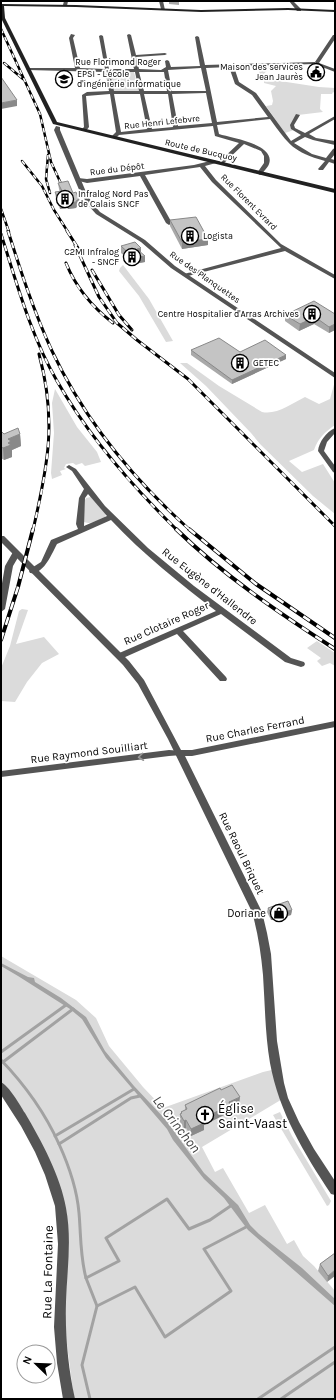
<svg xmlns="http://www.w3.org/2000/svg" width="336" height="1400" font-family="Karla,sans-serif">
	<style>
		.green { fill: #dbdbdb }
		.water { fill: #a2a2a2 }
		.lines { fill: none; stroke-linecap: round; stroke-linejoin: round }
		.stream { stroke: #a2a2a2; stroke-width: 3 }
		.minor { fill: #545454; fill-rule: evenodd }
		.tertiary { fill: #545454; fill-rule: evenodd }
		.secondary { fill: #212121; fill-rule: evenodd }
		.rail-far2-casing { stroke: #000; stroke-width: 2.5 }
		.rail-far1-casing { stroke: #000; stroke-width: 3 }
		.rail-casing { stroke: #000; stroke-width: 4 }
		.rail-far2 { stroke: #fff; stroke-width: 1.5; stroke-dasharray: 4.5; stroke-linecap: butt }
		.rail-far1 { stroke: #fff; stroke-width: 2; stroke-dasharray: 6; stroke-linecap: butt }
		.rail { stroke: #fff; stroke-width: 2.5; stroke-dasharray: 8; stroke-linecap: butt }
		.wall { fill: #a9a9a9 }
		.shaded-wall { fill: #898989 }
		.building { fill: #c4c4c4; stroke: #898989 }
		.oneway { stroke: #989898 }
		.labels { text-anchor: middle; stroke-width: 3.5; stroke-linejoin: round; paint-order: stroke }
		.far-street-label { font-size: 9px; fill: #000; stroke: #fff }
		.far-poi-label { font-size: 9px; fill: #000; stroke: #fff; text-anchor: start }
		.street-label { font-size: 11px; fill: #000; stroke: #fff }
		.poi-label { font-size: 11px; fill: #000; stroke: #fff; text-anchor: end }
		.near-poi-label { font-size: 13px; fill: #000; stroke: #fff; text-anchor: start }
		.near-street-label { font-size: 13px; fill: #000; stroke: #fff }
		.near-water-label { font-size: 14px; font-style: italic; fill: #434343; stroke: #fff }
	</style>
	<rect width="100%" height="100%" fill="#fff"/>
	<g class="green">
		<path d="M260,66H271L263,75L268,77L267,79L319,87L335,88V93L333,92L332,94H321L320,109L323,112L298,115L292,125L294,130L285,133L266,106L272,105L273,101L271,91L276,86L264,83V80H258Z"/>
		<path d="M111,72H134L139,91H114Z"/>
		<path d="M123,265L149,299L173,341L166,342L139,296L119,271L120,268Z"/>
		<path d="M180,363H187L219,386L262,412C277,415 291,404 305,397L319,404L330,399L335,381V425C325,432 318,438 314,450L289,461L302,472L323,464L335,483V514L313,496L260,444L251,433L206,386Z"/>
		<path d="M55,389L77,427L97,452L101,462L85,466L82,463L76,465L73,463L66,464L64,468L66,469L60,471L62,475L52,479L51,473L54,433L52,403Z"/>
		<path d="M91,497L106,514L105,517C98,520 89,526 83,521L85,500L86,498Z"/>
		<path d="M22,609L28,610L16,644L44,637L59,654L42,663L27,682L15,702L1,701V668L10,646L19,611Z"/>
		<path d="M317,641L335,653V666L330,663L322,666L317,661L321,658L307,648Z"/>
		<path d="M1,956L76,1000L96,1018L109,1046L143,1087L163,1108L263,1072L276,1069L284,1098L202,1147L215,1172L223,1168L249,1213L265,1205L287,1244L294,1240L303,1256L314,1266L335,1291V1399H74L65,1329L68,1253L67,1215L62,1195L31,1124L18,1102L1,1081Z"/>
		<path d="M280,1112L292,1136L331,1201L329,1205L327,1206L273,1115Z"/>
	</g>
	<path class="water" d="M1,963L28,977L34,978L35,982L61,998L86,1017L105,1051L134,1086L165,1119L204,1173L238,1205L250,1225L259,1234L302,1268L335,1299V1306L248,1230L224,1198L204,1179L173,1140L167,1129L106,1058L82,1019L70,1009L18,976L1,966Z"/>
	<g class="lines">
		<g class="stream">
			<path d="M1,1052L66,1005"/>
			<path d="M1,1060C25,1085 45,1113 59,1144"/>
			<path d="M3,1062L73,1009"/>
			<path d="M140,1096L131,1098L59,1144C69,1166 77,1189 79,1213C81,1235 80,1256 86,1278L119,1261L106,1238L167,1199L189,1229L210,1220L232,1205"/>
			<path d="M55,1136L134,1089"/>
			<path d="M86,1278L97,1306"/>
			<path d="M90,1399L82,1365L97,1306L135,1287L165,1337L231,1291L204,1249L248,1226"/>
			<path d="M258,1399L335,1347"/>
			<path d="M281,1399L335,1362"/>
		</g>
		<g class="minor">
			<path d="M64,1H68L67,6L63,5Z"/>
			<path d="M159,1H163L165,10L161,9Z"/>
			<path d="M289,1H293L301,9V11H297Z"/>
			<path d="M71,34L75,35L73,38L80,68L105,69L99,36L101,35L103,36L109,69H134L127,35L129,34L131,35L136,55L165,53L167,54L165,55L136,57L139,69L161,70L166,67L165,61L167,60L169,61L171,67L200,66L195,37L197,36L199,37L205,65L315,62V63L313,64L234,67L239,82L256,93L291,141L301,135L291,129L290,125L296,114L300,115L294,125L295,128L305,133L335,116V119L309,134L316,138L335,141V145L313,140L305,137L294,143L312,154L326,158L333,149L335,148V154L331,159L335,160V164L329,162L323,170H319L318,169L325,161C293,152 289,145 270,119L217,125L219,134C231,138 276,144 269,164C268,167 264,171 262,174L260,175L257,173L264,163V156L261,151L244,144L223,164H219V162L239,143L215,136L213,126L119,135L116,138H112V136L116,132L110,94L86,96L89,127L86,131H82L81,130L84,127L82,95L87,92L109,91L105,72L28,70L26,69L28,68H75L69,38ZM229,67L235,84L252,95L268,117L217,122L206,68ZM201,68L206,91H172L168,70ZM110,72H135L139,91H114ZM139,72H164L167,91H144ZM206,93L212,123L178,126L172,94ZM114,94H140L147,129L121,132ZM144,94H168L173,127L152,129Z"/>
			<path d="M333,35H335V39L319,63L335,69V72L317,65L315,62Z"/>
			<path d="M214,160L216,161V163L205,166L216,180L281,244L335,275V279L285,251L188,276H184V274L281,248L212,182L200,167L145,175L172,223L169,225L166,223L140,176L87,183L75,180L78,178L87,179L194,165Z"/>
			<path d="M335,428V433L327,442L324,451L335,466V473L333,472L318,451C319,442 326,432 335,428Z"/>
			<path d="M69,465L76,469L105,506L148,548L194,586L291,658L304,662L305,664L304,666L301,667L285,662L221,614L183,631L226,677L227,679L226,681H220L177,634L123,658H117L116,656L117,654L216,611C179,583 143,554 111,520L57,544C52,553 44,575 30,573L29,571L30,569L41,562L51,540L78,529L76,524L79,498L84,489L72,471L66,467ZM88,494L107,516L84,526L85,498Z"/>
			<path d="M13,552H16L20,554L13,566L5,609L1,612V589L5,566Z"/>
			<path d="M169,750L182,751L183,753L182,755L169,756L1,777V771Z"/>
			<path d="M1,1082C9,1086 20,1105 25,1113C41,1140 61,1177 66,1208C72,1239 67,1271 66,1302C65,1335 68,1367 75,1399H63L57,1363L54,1327L58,1244L55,1206L45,1175L35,1152L21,1126L1,1095Z"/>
		</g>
		<g class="tertiary">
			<path d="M56,126L60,127V130L86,192L92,203L100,212L145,240L175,266L335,373V378L171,268L141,242L96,214L88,205L80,192L54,130Z"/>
			<path d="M1,536H4L129,661L144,680L181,750H192L335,721V727L192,756H185L262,912L267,933L271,954L277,1041L284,1083L288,1098L299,1122L314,1149L335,1181V1195L331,1194C304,1153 279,1112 270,1063C265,1034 265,1004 263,975C261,953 258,933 252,912L168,739L138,684L123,665L1,542Z"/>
		</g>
		<path class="secondary" d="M1,4L76,5L201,10L288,8L335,10V12L288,10L201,12L76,7L4,6L5,18L57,122L335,189V193L53,124L1,18Z"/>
		<g class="rail-far2-casing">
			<g id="rail-far2">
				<path d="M1,29L40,114L51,162L63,188"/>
				<path d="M4,63L23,79"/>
				<path d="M48,155L46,179L50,193"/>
				<path d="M22,161L42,186L54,210L68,232"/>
				<path d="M1,209L9,232"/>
			</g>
		</g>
		<g class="rail-far1-casing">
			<g id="rail-far1">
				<path d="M8,231C21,272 34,312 52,351C84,419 134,480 190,530"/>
				<path d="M67,231L78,248"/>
				<path d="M1,234C17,284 31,336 57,381C89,437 131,485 177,530"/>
				<path d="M75,245L99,297L117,323L137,340L188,379L335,526"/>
				<path d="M66,263C76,288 91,306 113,323"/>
				<path d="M92,270L119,315L132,330"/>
				<path d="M33,530C48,465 57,420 39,354"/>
			</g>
		</g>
		<g class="rail-casing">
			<g id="rail">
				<path d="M176,529C223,575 279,613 335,649"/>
				<path d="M189,529L256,584L335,638"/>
				<path d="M1,640L18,587L33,529"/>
			</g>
		</g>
		<use href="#rail-far2" class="rail-far2"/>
		<use href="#rail-far1" class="rail-far1"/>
		<use href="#rail" class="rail"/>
	</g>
	<g class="wall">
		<path d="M169,1H179V5L169,4Z"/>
		<path d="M58,183L73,193L79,200L80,206H77L76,208L68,209L67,208L60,209L56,199L55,192H60L59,189Z"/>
		<path d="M170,220L208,239V245L182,249L170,226Z"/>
		<path d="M121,246L141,253L145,262L134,264L121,253Z"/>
		<path d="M335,314V330L329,333L314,324L299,331L285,321V315Z"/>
		<path d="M191,350L240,352L286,355V359L232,384L191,355Z"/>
		<path d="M1,431L4,434H20L21,446L12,450V457L4,460L1,458Z"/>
		<path d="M268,908L292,910L291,915L271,920L267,912Z"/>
		<path d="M221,1090L239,1105L230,1109V1112L204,1125V1130L191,1136L186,1128L184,1129L180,1122V1114H181V1112L185,1110V1105Z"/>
		<path d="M335,1253L327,1282L318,1271L320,1264Z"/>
	</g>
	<g class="shaded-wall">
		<path d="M17,100V106L1,109V103Z"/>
		<path d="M77,200H79L80,206H77L76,208L68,209V203Z"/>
		<path d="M67,201V208L60,209V202Z"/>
		<path d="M208,239V245L182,249V242Z"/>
		<path d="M141,248V254L137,249Z"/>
		<path d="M145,256V262L134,264V258Z"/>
		<path d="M315,317L314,324L299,331L300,324Z"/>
		<path d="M335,324V330L329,333V327Z"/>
		<path d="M286,355V359L232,384V380Z"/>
		<path d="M20,434L21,446L12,450V457L4,460L3,448L8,439Z"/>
		<path d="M292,910L291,915L271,920L272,915Z"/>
		<path d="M240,1097L239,1105L230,1109V1112L204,1125V1130L191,1136V1129L202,1119L229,1102Z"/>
		<path d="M186,1120V1128L184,1129V1121Z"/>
		<path d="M335,1270V1276L327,1282L328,1276Z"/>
	</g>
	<g class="building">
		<path d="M1,77L17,100L1,103Z"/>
		<path d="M68,181L73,193L76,192L79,200H77L76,202L68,203L67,201L60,202L55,192L62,191L58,183Z"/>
		<path d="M196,217L208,239L182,242L170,220Z"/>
		<path d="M135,242L141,248L137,249L145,256L134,258L121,246Z"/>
		<path d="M314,301L335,314V324L329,327L315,317L300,324L285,315Z"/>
		<path d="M219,338L240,352L265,340L286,355L232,380L191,350Z"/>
		<path d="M18,428L20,434L8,439L11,441L8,443L11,445L3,448L1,447V431L4,434Z"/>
		<path d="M288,901L292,910L272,915L268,908Z"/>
		<path d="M232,1085L240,1097L229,1102L230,1105L202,1119L204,1123L191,1129L186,1120L184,1121L180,1114L182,1113L181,1112L187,1109L185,1105L220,1088L221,1090Z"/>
		<path d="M335,1253V1270L328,1276L320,1264Z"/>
	</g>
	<defs><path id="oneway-chevron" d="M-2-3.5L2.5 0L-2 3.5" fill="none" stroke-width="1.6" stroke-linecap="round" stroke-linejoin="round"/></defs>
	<use class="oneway" href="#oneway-chevron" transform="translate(141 757) rotate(173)"/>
	<defs>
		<g id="civic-ring" transform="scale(0.9)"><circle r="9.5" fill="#fff" stroke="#000" stroke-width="1.5"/><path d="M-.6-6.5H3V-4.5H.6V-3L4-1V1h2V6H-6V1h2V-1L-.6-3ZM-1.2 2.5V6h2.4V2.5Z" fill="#000"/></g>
		<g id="university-ring" transform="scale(0.9)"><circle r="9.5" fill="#fff" stroke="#000" stroke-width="1.5"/><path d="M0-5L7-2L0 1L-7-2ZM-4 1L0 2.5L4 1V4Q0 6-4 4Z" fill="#000"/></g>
		<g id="building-ring" transform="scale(0.9)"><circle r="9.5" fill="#fff" stroke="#000" stroke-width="1.5"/><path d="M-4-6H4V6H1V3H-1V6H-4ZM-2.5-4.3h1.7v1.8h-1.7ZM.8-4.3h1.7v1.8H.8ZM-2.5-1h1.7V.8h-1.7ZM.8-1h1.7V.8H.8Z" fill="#000"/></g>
		<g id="shop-ring" transform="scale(0.9)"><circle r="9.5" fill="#fff" stroke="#000" stroke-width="1.5"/><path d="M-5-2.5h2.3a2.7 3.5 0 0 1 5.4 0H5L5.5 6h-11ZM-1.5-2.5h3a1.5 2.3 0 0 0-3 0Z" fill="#000"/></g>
		<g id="church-ring" transform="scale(0.9)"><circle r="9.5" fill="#fff" stroke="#000" stroke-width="1.5"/><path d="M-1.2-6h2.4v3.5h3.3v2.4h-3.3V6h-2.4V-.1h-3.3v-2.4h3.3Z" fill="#000"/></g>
	</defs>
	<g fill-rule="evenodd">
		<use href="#civic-ring" x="316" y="72"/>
		<use href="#university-ring" x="64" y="79"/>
		<use href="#building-ring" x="65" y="199"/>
		<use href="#building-ring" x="190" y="236"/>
		<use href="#building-ring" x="132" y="257"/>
		<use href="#building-ring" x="312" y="314"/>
		<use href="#building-ring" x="240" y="363"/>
		<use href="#shop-ring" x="279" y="913"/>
		<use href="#church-ring" x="205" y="1115"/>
	</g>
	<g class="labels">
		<g class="far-street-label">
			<text x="118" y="65">Rue Florimond Roger</text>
			<text transform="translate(162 122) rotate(-6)" y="3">Rue Henri Lefebvre</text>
			<text transform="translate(201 150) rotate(13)" y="3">Route de Bucquoy</text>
			<text transform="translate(117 169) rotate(-7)" y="3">Rue du Dépôt</text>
			<text transform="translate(249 202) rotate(45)" y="3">Rue Florent Evrard</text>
			<text transform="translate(205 277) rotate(35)" y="3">Rue des Planquettes</text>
		</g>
		<g class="far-poi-label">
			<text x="303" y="70" text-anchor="end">Maison des services<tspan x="303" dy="10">Jean Jaurès</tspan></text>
			<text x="77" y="77">EPSI - L'école<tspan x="77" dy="10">d'ingénierie informatique</tspan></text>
			<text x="78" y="197">Infralog Nord Pas<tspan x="78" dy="10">de Calais SNCF</tspan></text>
			<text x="203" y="239">Logista</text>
			<text x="119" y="255" text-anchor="end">C2MI Infralog<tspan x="119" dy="10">- SNCF</tspan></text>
			<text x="299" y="317" text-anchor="end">Centre Hospitalier d'Arras Archives</text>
			<text x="253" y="366">GETEC</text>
		</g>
		<g class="street-label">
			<text transform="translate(210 586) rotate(38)" y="4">Rue Eugène d'Hallendre</text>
			<text transform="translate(166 623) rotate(-24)" y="4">Rue Clotaire Roger</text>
			<text transform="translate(255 729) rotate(-11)" y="4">Rue Charles Ferrand</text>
			<text transform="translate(89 752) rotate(-7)" y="4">Rue Raymond Souilliart</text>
			<text transform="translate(242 853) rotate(64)" y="4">Rue Raoul Briquet</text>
		</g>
		<g class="poi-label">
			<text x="266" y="917">Doriane</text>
		</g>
		<g class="near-poi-label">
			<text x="218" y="1113">Église<tspan x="218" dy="15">Saint-Vaast</tspan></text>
		</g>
		<g class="near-street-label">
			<text transform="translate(47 1272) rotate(-89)" y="5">Rue La Fontaine</text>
		</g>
		<g class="near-water-label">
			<text transform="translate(177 1124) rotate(52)" y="5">Le Crinchon</text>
		</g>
	</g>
	<rect width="336" height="1400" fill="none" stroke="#000000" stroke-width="4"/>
	<g transform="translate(36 1364) rotate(293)"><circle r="19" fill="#ffffff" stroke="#999999"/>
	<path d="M0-3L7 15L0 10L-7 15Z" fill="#000000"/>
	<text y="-6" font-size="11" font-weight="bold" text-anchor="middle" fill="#000000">N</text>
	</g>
</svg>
